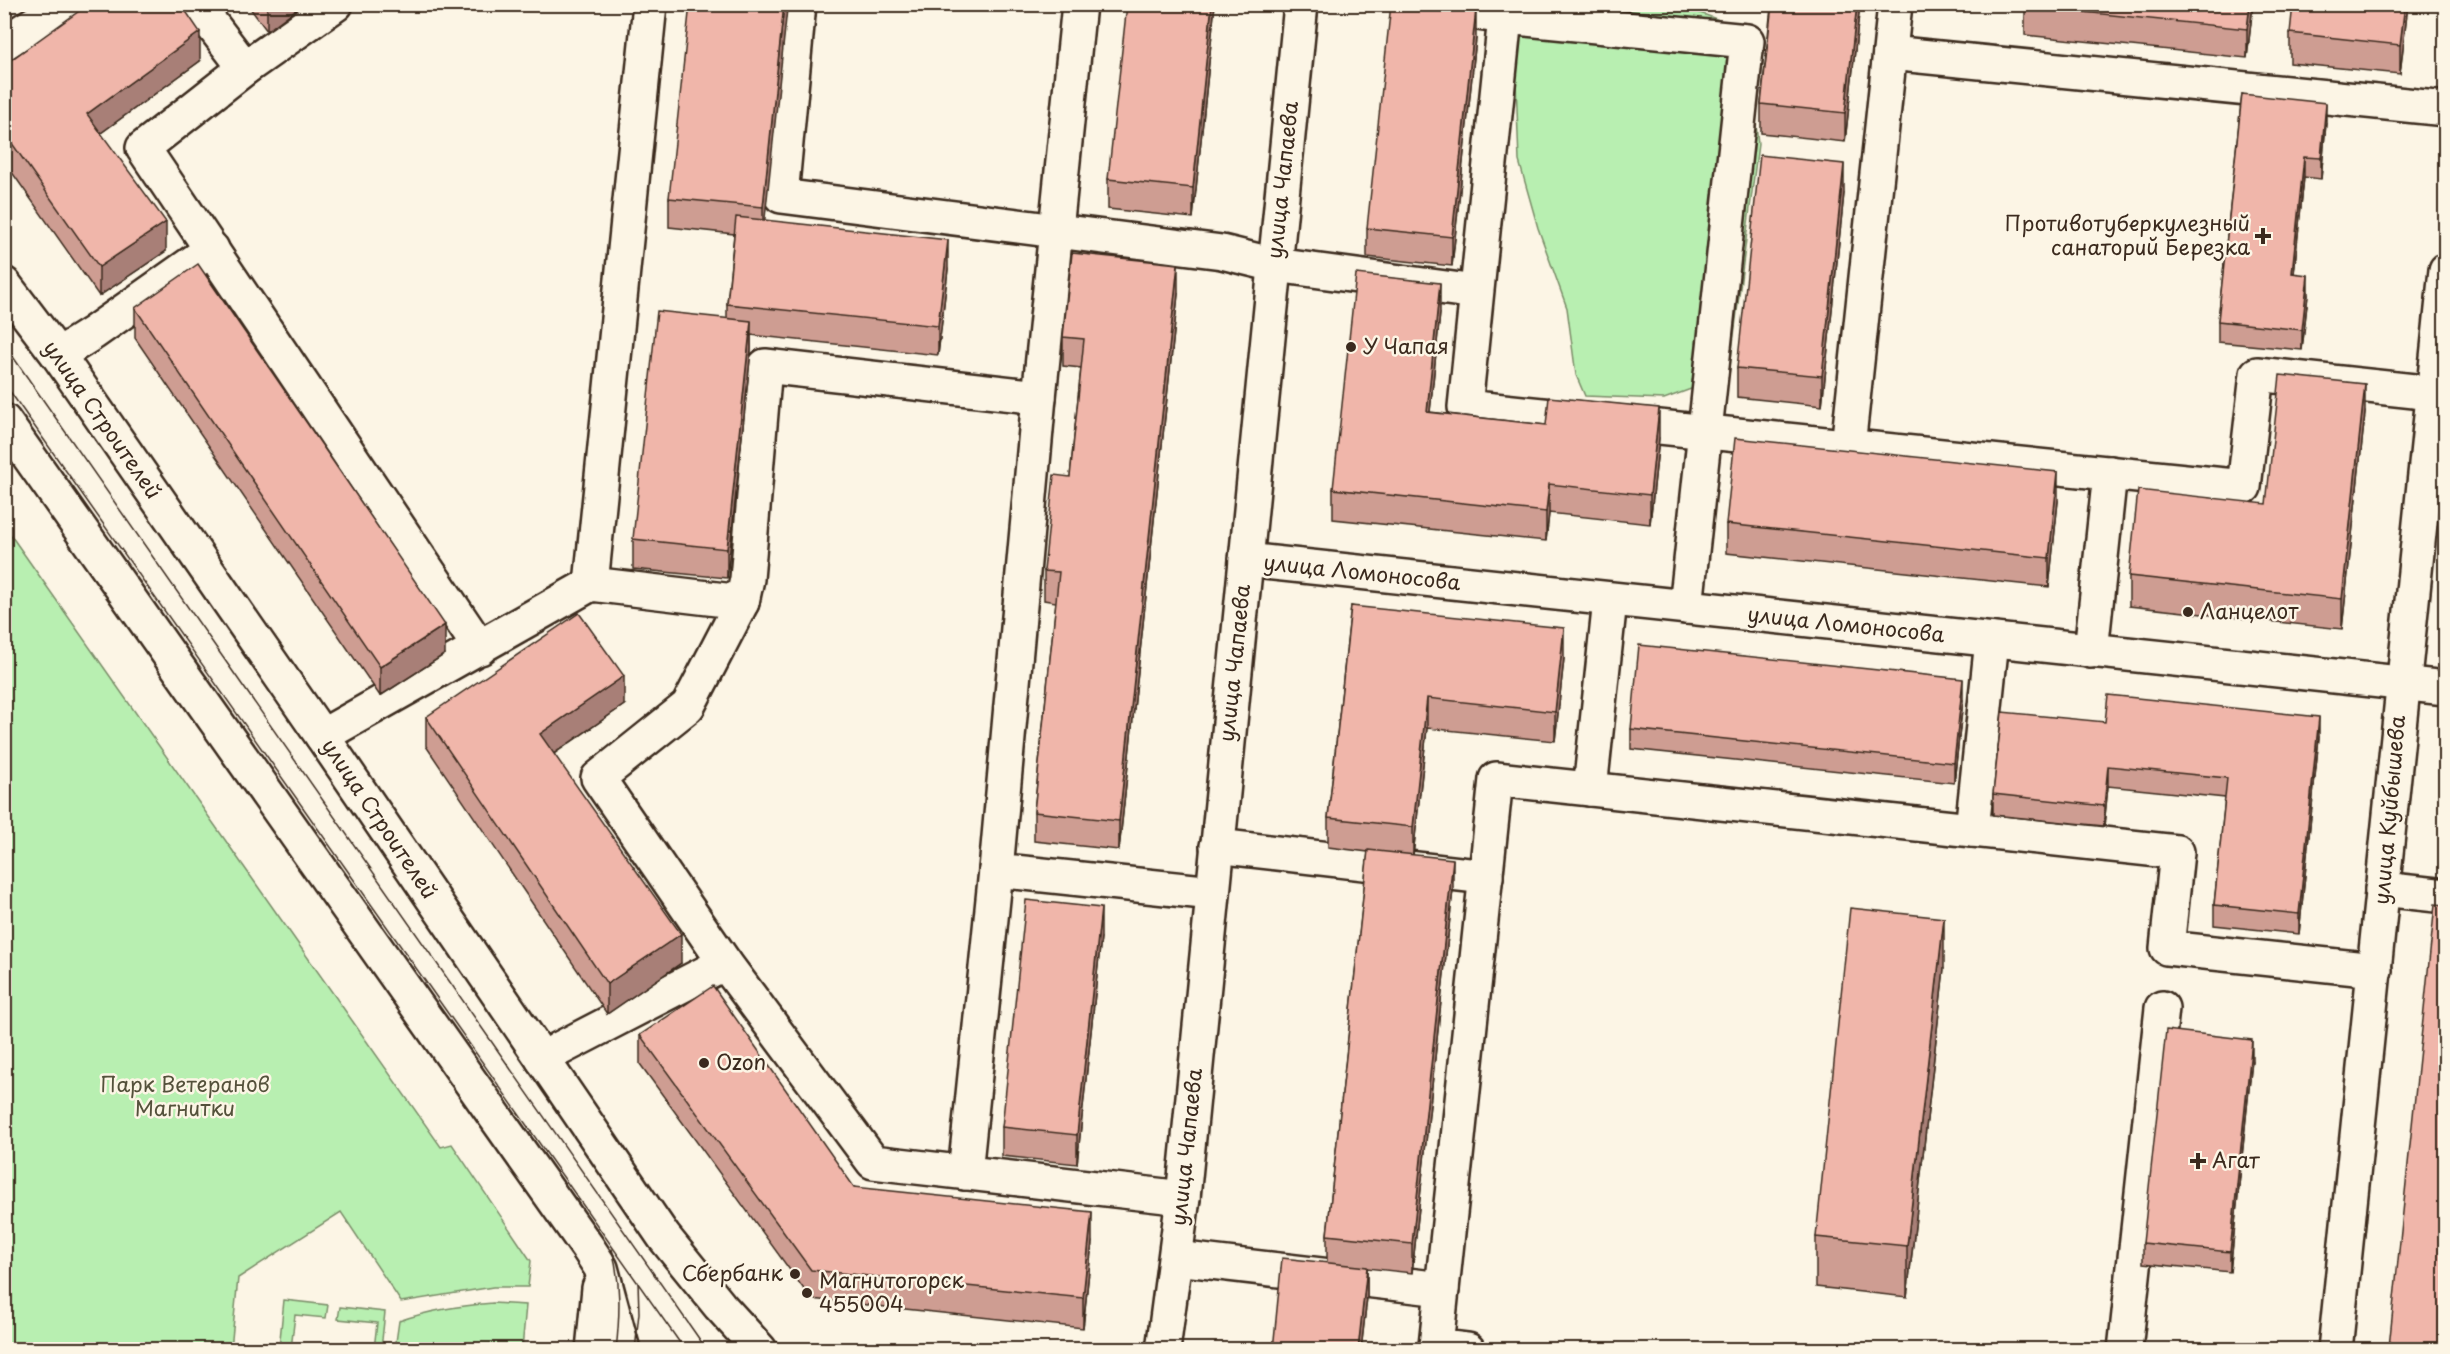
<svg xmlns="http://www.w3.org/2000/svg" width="2450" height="1354" font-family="'Playpen Sans',sans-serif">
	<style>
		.green { fill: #b8efb1; stroke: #7a8c68; stroke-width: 1.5 }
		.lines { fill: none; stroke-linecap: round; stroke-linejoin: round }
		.minor-casing { stroke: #3b2a1e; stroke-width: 38 }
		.minor { stroke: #fcf5e5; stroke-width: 33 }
		.tram { stroke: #3b2a1e; stroke-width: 1.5 }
		.wall { fill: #ce9d92; stroke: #3b2a1e; stroke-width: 1.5 }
		.shaded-wall { fill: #a87f77; stroke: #3b2a1e; stroke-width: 1.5 }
		.building { fill: #f0b6aa; stroke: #3b2a1e; stroke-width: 1.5 }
		.poi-dot { fill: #3b2a1e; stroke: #fcf5e5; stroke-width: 2 }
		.labels { text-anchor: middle; stroke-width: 5; stroke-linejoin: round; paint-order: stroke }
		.street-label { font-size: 21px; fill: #3b2a1e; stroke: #fcf5e5 }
		.poi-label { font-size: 21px; fill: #3b2a1e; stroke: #fcf5e5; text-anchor: start }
		.park-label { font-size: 21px; fill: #54513b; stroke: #fcf5e5 }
	</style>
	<rect width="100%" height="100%" fill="#fcf5e5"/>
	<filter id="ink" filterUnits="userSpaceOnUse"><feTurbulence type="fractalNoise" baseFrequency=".0167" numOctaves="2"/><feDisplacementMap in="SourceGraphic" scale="12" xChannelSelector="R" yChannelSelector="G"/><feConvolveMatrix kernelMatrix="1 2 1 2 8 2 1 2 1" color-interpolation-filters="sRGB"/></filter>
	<g filter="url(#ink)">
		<g class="green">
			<path d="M1633,4L1695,11L1751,32L1752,87L1758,144L1729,375L1664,399L1585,396L1576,375L1567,308L1538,228L1519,161L1514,29L1516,5Z"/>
			<path d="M5,527L441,1147L452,1144L531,1261L528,1287H493L401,1302L341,1212L238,1278L231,1349H5Z"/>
			<path d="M284,1300L328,1305L326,1318L295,1315L291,1349H279Z"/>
			<path d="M493,1303L526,1305L522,1349H395L399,1321C430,1310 460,1306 493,1303Z"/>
			<path d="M340,1307L385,1312L381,1349H374L377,1323L338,1319Z"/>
		</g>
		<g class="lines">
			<g class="minor-casing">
				<g id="minor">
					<path d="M196,4L245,68"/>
					<path d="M336,4L245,68L143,148L480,648"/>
					<path d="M799,4L781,196L1222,252L1275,265L1476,292"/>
					<path d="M1079,4L1039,397L996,870L1213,893"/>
					<path d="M1416,4L1505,17L1747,41L1686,607"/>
					<path d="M1505,17L1465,407L2244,487L2257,374L2433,393"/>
					<path d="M4,43L65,4"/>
					<path d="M1890,53L2446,109"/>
					<path d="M4,284L58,355L322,736L664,1237L720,1306L760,1350"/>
					<path d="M58,355L93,333L212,249"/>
					<path d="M4,421L588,1248L601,1268L623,1350"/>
					<path d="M1848,447L1895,4"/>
					<path d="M1246,560L2446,688"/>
					<path d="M591,584L650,4"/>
					<path d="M742,602L747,579L765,366L1039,397"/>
					<path d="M2091,651L2110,473"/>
					<path d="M322,736L591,584L742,602L688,706L598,778L725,963L873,1162L1183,1198"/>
					<path d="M1590,789L1610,600"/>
					<path d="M1972,830L1992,640"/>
					<path d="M1217,846L1486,877"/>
					<path d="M2382,889L2446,896"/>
					<path d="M543,1060L559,1049L725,963"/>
					<path d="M965,1173L996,870"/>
					<path d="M1176,1258L1442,1289"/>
					<path d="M593,1350L599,1288"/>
					<path d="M1163,1350L1183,1198L1301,4"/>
					<path d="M1468,1350L1436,1346L1496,779L2177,852L2167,948L2375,970"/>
					<path d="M2125,1350L2162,1008"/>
					<path d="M2335,1350L2446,270"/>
				</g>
			</g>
			<use href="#minor" class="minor"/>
			<g class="tram">
				<path d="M4,344L707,1350"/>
				<path d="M4,383L685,1350"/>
				<path d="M612,1249C621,1283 620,1315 616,1350"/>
				<path d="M635,1350L639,1313L638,1282"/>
			</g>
		</g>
		<g class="wall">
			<path d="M247,4H303L267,31Z"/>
			<path d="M787,4L764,220L948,269L938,355L751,335V350L727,578L633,569V539L727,318V304L734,234L669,227V198Z"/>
			<path d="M1215,4L1193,218L1108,209V179Z"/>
			<path d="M1748,4H1860L1845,142L1761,133V104L1771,7Z"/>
			<path d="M2025,4H2253L2247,58L2025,35Z"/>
			<path d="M2408,4L2400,74L2290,63V33Z"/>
			<path d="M1476,38L1452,266L1367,257V228Z"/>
			<path d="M200,61L101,133L166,251L99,296L4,161V65Z"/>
			<path d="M2242,94L2326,123L2321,179L2304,177L2294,273L2308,295L2302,350L2218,342V321Z"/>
			<path d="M1844,193L1822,406L1737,397V368Z"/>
			<path d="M1178,294L1119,850L1034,841V812L1056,602L1044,600V571L1070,477L1081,368L1063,366V337Z"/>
			<path d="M135,308L445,654L380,696L135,338Z"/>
			<path d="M1440,313L1430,412L1659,438L1650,524L1549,513L1546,541L1333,519V489Z"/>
			<path d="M2365,413L2342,629L2129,606V576L2266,504Z"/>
			<path d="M2058,501L2049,587L1726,553V524Z"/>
			<path d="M1351,606L1564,658L1555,741L1427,728L1413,855L1453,889L1412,1273L1367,1268V1297L1361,1350H1273L1327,1263V1235L1368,852L1328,847V818Z"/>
			<path d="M1963,700L1954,783L1631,749V729Z"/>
			<path d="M624,705L554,754L681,963L607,1014L426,746V717Z"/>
			<path d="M2105,722L2319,737L2299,934L2214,925V905L2225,798L2108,786L2104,826L1993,815V794Z"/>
			<path d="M2445,806V869L2441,868V848Z"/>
			<path d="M1101,937L1077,1164L1002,1156V1127Z"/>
			<path d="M1944,968L1907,1297L1816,1287V1237Z"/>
			<path d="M640,1035L854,1187L1092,1242L1083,1328L811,1299L640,1064Z"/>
			<path d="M2252,1060L2230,1272L2143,1263V1243Z"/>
			<path d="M2389,1347L2445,1350H2389Z"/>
		</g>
		<g class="shaded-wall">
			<path d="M267,4H303L267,31Z"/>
			<path d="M784,4H787V9L763,237V207Z"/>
			<path d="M1212,4H1215L1193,218V188Z"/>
			<path d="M1857,4H1860L1845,142V113Z"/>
			<path d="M2250,4H2253L2247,58V29Z"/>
			<path d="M2405,4H2408L2400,74V45Z"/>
			<path d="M1476,9V38L1452,266V237Z"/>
			<path d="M200,32V61L87,143V114Z"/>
			<path d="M2326,103V123L2321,179V158Z"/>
			<path d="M2304,157V177L2292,293V273Z"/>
			<path d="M1844,164V193L1822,406V376Z"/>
			<path d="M166,222V251L99,296V267Z"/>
			<path d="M948,240V269L938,355V326Z"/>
			<path d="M1178,264V294L1119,850V821Z"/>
			<path d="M2308,275V295L2302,350V330Z"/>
			<path d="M1440,283V313L1427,441V412Z"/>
			<path d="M751,321V350L727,578V549Z"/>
			<path d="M2365,384V413L2342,629V599Z"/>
			<path d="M1659,408V438L1650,524V495Z"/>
			<path d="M2058,472V501L2049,587V558Z"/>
			<path d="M1549,484V513L1546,541V512Z"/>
			<path d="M445,625V654L380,696V667Z"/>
			<path d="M1564,628V658L1555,741V712Z"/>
			<path d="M624,676V705L540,763V734Z"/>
			<path d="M1963,679V700L1954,783V763Z"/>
			<path d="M1427,698V728L1413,856V827Z"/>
			<path d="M2319,717V737L2299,934V914Z"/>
			<path d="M2108,766V786L2104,826V806Z"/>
			<path d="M1453,859V889L1412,1273V1244Z"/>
			<path d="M1101,908V937L1077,1164V1135Z"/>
			<path d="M1944,918V968L1907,1297V1246Z"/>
			<path d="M681,934V963L607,1014V984Z"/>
			<path d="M2252,1040V1060L2230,1272V1252Z"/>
			<path d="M1092,1212V1242L1083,1328V1298Z"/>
			<path d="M1367,1267V1297L1361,1350H1358Z"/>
		</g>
		<g class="building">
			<path d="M89,4H181L200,32L87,114L166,222L99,267L4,132V65Z"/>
			<path d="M690,4H784L763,207L669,198Z"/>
			<path d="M1127,4H1212L1193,188L1108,179Z"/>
			<path d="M1391,4H1434L1476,9L1452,237L1367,228Z"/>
			<path d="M1772,4H1857L1845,113L1761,104Z"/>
			<path d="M2025,4H2250L2247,29L2025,6Z"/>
			<path d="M2293,4H2405L2400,45L2290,33Z"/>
			<path d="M2242,94L2326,103L2321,158L2304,157L2292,273L2308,275L2302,330L2218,321Z"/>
			<path d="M1760,155L1844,164L1822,376L1737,368Z"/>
			<path d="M736,217L948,240L938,326L727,304Z"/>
			<path d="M1072,253L1178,264L1119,821L1034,812L1059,572L1044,571L1054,475L1070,477L1084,339L1063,337Z"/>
			<path d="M198,264L445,625L380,667L135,308Z"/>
			<path d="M1356,274L1440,283L1427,412L1546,425L1549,397L1659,408L1650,495L1549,484L1546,512L1333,489Z"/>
			<path d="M657,311L751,321L727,549L633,539Z"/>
			<path d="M2280,375L2365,384L2342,599L2129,576L2138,490L2266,504Z"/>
			<path d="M1735,438L2058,472L2049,558L1726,524Z"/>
			<path d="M1351,606L1564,628L1555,712L1427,698L1413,827L1328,818Z"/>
			<path d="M579,613L624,676L540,734L681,934L607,984L426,717Z"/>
			<path d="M1639,645L1963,679L1954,763L1631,729Z"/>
			<path d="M2108,695L2319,717L2299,914L2214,905L2227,778L2108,766L2104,806L1993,794L2002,712L2105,722Z"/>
			<path d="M2445,806V849L2441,848Z"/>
			<path d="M1368,850L1453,859L1412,1244L1327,1235Z"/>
			<path d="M1026,900L1101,908L1077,1135L1002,1127Z"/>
			<path d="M2435,904L2445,905V1350H2414L2389,1347Z"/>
			<path d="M1850,908L1944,918L1907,1246L1816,1237Z"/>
			<path d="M713,986L854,1187L1092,1212L1083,1298L811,1270L640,1035Z"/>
			<path d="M2166,1030L2252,1040L2230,1252L2143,1243Z"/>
			<path d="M1282,1258L1367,1267L1358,1350H1273Z"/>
		</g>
	</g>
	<g class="poi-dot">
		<path d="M2260 227h6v6h6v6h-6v6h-6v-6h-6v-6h6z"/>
		<circle cx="1351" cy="347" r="6"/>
		<circle cx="2188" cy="612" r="6"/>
		<circle cx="704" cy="1063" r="6"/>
		<path d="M2195 1152h6v6h6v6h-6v6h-6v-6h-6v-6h6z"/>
		<circle cx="795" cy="1274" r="6"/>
		<circle cx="807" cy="1293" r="6"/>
	</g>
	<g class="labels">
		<g class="street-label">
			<text transform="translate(1283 180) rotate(-84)" y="7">улица Чапаева</text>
			<text transform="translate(102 420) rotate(55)" y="7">улица Строителей</text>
			<text transform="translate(1362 573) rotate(6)" y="7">улица Ломоносова</text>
			<text transform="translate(1846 625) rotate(6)" y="7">улица Ломоносова</text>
			<text transform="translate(1235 663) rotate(-84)" y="7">улица Чапаева</text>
			<text transform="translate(2390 810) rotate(-85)" y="7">улица Куйбышева</text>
			<text transform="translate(379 819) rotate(56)" y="7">улица Строителей</text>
			<text transform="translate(1187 1147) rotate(-84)" y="7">улица Чапаева</text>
		</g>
		<g class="poi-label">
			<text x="2250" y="231" text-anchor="end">Противотуберкулезный<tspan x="2250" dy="24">санаторий Березка</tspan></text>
			<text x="1363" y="354">У Чапая</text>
			<text x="2200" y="619">Ланцелот</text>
			<text x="716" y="1070">Ozon</text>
			<text x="2212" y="1168">Агат</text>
			<text x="783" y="1281" text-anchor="end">Сбербанк</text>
			<text x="819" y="1288">Магнитогорск<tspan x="819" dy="24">455004</tspan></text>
		</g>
		<g class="park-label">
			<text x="185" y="1092">Парк Ветеранов<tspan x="185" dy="24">Магнитки</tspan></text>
		</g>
	</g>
	<rect width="2450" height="1354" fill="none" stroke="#fcf5e5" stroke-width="24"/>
	<rect x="12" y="12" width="2426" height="1330" fill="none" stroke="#3b2a1e" stroke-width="2" filter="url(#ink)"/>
</svg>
